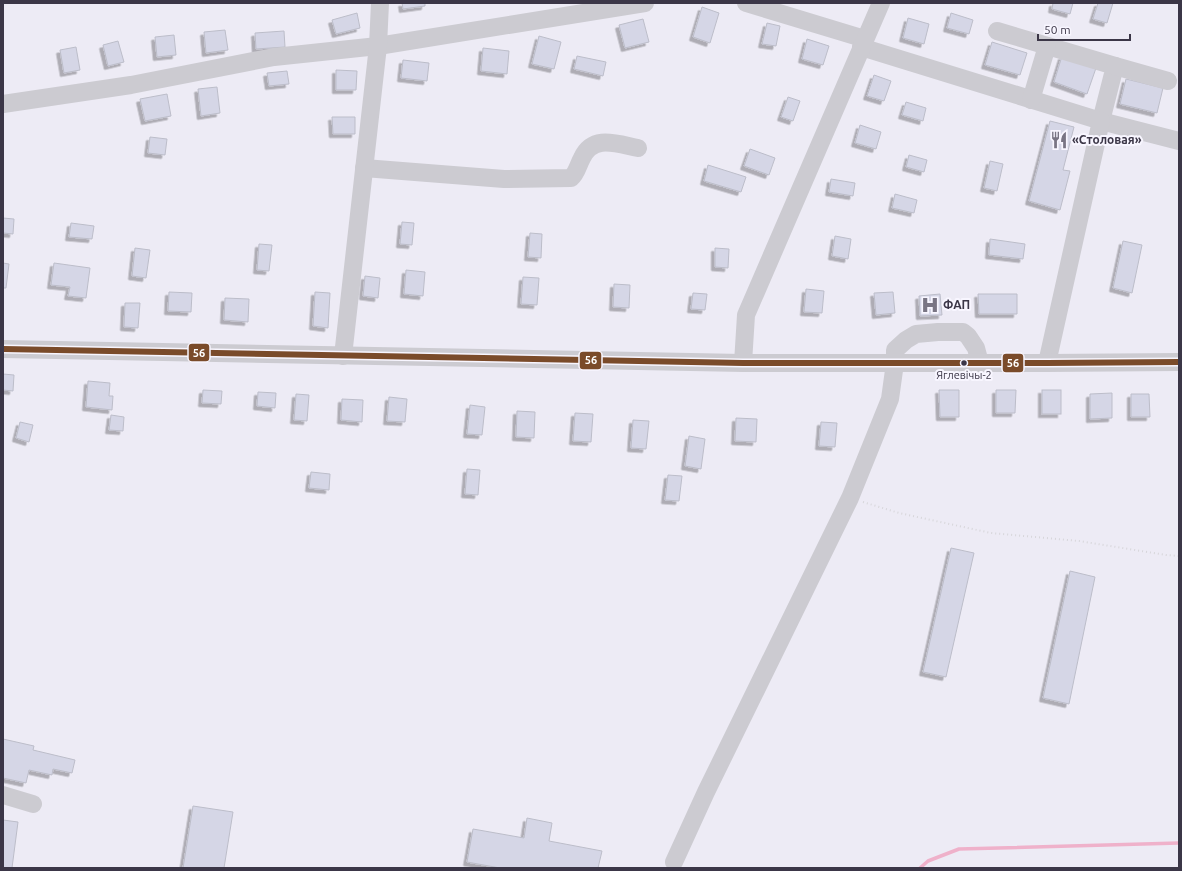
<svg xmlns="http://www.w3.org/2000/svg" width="1182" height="871" font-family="Ubuntu,sans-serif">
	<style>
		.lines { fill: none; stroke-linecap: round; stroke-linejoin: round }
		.stream { stroke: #efb1ca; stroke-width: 3.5 }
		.building { fill: #d5d6e6; stroke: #bcbdc9; filter: url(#shadow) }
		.path { stroke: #d7d6da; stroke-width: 2; stroke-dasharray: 1 3; stroke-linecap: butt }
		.minor { stroke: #cccbd1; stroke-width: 18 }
		.bus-1-casing { stroke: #f8f6ff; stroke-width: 9 }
		.bus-1 { stroke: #7a4b2a; stroke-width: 6 }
		.bus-dot { fill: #3b3647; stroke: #f8f6ff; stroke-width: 1.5 }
		.labels { text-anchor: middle; stroke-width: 4; stroke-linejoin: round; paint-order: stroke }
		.bus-label { font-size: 11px; fill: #3b3647; stroke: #f8f6ff }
		.poi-label { font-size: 12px; font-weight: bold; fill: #3b3647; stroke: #f8f6ff; text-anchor: start }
		.line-badge { stroke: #f8f6ff; stroke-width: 1.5 }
		.badge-label { font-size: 11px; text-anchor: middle; font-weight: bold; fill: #fff }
	</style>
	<defs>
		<filter id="shadow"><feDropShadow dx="-3.5" dy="3.5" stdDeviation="0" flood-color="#0004"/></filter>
	</defs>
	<rect width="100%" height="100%" fill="#edebf5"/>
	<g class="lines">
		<path class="stream" d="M920,868L928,861L959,849L1179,843"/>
	</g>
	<g class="building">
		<path d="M402,3H425V6L403,9Z"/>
		<path d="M1053,3H1073L1070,14L1052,9Z"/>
		<path d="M1098,3H1113L1107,23L1093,19Z"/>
		<path d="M702,7L719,13L710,43L693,37Z"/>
		<path d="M357,13L360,28L336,34L332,20Z"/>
		<path d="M951,13L973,20L969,34L947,28Z"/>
		<path d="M908,18L929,24L924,44L903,38Z"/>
		<path d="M643,19L649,42L625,48L619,25Z"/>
		<path d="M767,23L780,26L776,46L762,44Z"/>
		<path d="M225,30L228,50L206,53L204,32Z"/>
		<path d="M284,31L285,47L256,49L255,33Z"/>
		<path d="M174,35L176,55L157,57L155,37Z"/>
		<path d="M539,36L561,42L554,69L532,64Z"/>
		<path d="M807,39L829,46L823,65L802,59Z"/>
		<path d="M118,41L124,62L108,66L103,45Z"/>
		<path d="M992,42L1027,53L1020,75L985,65Z"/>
		<path d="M76,47L80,70L64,73L60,50Z"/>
		<path d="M483,48L509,51L507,74L481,71Z"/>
		<path d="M577,56L606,62L603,76L574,69Z"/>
		<path d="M1062,56L1096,68L1087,94L1054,82Z"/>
		<path d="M403,60L429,63L427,81L401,78Z"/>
		<path d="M336,70L357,71L356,90H336Z"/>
		<path d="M287,71L289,84L269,86L267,73Z"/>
		<path d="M874,75L891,81L884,101L867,96Z"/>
		<path d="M1126,79L1163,88L1157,113L1120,104Z"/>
		<path d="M217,87L220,113L201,116L198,89Z"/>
		<path d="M167,94L171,116L145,121L140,99Z"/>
		<path d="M788,97L800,101L793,121L781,117Z"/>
		<path d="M906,102L926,108L923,121L902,115Z"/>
		<path d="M332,117H355V134H333Z"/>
		<path d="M1050,121L1074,127L1063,170L1070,171L1060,210L1029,201Z"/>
		<path d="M860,125L881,132L876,149L855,143Z"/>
		<path d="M150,137L167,139L165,155L148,153Z"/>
		<path d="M750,149L775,158L769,175L744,166Z"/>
		<path d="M909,155L927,160L924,172L906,167Z"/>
		<path d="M990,161L1003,164L997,191L984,188Z"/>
		<path d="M708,165L746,177L741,192L704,181Z"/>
		<path d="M831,179L855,183L853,196L829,192Z"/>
		<path d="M895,194L917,200L914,213L892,208Z"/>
		<path d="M3,218L14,219L13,234L3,233Z"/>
		<path d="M402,222L414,223L412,245L400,244Z"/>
		<path d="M71,223L94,226L92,239L69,237Z"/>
		<path d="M530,233L542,234L541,258L528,257Z"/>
		<path d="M835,236L851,239L848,259L832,256Z"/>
		<path d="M990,239L1025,244L1023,259L989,255Z"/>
		<path d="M1123,241L1142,245L1132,293L1113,288Z"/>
		<path d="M259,244L272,245L269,271L257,270Z"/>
		<path d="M135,248L150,250L146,278L132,276Z"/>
		<path d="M715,248L729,249L728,268L715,267Z"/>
		<path d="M3,263L9,264L6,288H3Z"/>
		<path d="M54,263L90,268L86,298L68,296L70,287L51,285Z"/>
		<path d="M406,270L425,272L423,296L404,294Z"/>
		<path d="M365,276L380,278L378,298L363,296Z"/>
		<path d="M523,277L539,278L537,305L521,304Z"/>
		<path d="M614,284L630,285L629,308L613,307Z"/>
		<path d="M806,289L824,291L822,313L804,312Z"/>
		<path d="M169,292L192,293L191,312L168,311Z"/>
		<path d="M315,292L330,293L328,328L313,326Z"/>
		<path d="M893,292L895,313L876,315L874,293Z"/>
		<path d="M693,293L707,294L705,310L691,309Z"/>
		<path d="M940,294L942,315L920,316L919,296Z"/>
		<path d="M978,294H1017V314H979Z"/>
		<path d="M225,298L249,299L248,322L224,320Z"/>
		<path d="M125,303H140L138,328L124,327Z"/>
		<path d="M3,374L14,375L13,391L3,390Z"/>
		<path d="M88,381L110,383L109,396H113L112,410L86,407Z"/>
		<path d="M203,390L222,391L221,404L202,403Z"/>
		<path d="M939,390H959V417H940Z"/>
		<path d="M996,390H1016L1015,413H996Z"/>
		<rect x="1042" y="390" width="19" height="24"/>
		<path d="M258,392L276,393L275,408L257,406Z"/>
		<path d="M1112,393V418L1090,419V394Z"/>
		<path d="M296,394L309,395L307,421L294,420Z"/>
		<path d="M1131,394H1149L1150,417H1131Z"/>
		<path d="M389,397L407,399L405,422L387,421Z"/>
		<path d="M342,399L363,400L362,422L341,420Z"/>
		<path d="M470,405L485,407L482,435L467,434Z"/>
		<path d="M517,411L535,412L534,438L516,437Z"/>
		<path d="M575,413L593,414L591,442L573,441Z"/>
		<path d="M111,415L124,417L123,431L109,430Z"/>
		<path d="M736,418L757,419L756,442L735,441Z"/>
		<path d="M633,420L649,421L646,449L631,448Z"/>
		<path d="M20,422L33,425L29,442L16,438Z"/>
		<path d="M821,422L837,423L835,447L819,446Z"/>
		<path d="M689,436L705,439L701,469L685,466Z"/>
		<path d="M467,469L480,470L478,495L465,494Z"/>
		<path d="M311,472L330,474L329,490L309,488Z"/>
		<path d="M668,475L682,476L679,501L665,500Z"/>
		<path d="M951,548L974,553L946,677L923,672Z"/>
		<path d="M1070,571L1095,577L1069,704L1043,698Z"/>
		<path d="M3,739L34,746L33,750L75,760L72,773L53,769L52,775L29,770L26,783L3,778Z"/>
		<path d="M193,806L233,812L224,868H183Z"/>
		<path d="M527,818L552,823L549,841L602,851L598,868H500L467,862L473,829L524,838Z"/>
		<path d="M3,820L18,822L12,868H3Z"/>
	</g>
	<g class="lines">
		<path class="path" d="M863,502L899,513L991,533L1079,541L1166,555L1179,556"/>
		<g class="minor">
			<path d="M746,3L865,39"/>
			<path d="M997,31L1115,66L1101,121L1179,141"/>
			<path d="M861,47L1101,121L1047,363"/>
			<path d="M1115,66L1168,81"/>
			<path d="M1031,100L1047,46"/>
			<path d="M3,104L131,85L274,57L378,46L645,3"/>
			<path d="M364,168L504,179L571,178C577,173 578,165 582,158C593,134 617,144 638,148"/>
			<path d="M3,349L743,363H1047L1179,362"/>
			<path d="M343,356L378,46L380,3"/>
			<path d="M743,363L746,315L881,3"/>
			<path d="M3,795L33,804"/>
			<path d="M674,862L706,792L850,498L890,399L895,363V350L906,340L916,334L938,332H963L968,336L976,348L980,363"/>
		</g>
		<g class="bus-1-casing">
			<path id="bus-1" d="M3,349L743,363H1047L1179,362"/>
		</g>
		<use href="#bus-1" class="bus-1"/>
	</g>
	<defs>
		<g id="restaurant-bare" transform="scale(1.38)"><path d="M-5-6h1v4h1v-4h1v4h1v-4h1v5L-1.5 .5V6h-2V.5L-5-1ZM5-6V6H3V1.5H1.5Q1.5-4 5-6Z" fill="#797584" stroke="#f8f6ff" stroke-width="2.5" paint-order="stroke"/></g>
		<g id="hospital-bare" transform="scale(1.38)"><path d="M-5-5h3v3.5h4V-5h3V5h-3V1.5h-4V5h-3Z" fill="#797584" stroke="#f8f6ff" stroke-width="2.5" paint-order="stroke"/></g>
	</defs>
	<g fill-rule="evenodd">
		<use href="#restaurant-bare" x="1059" y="140"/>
		<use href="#hospital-bare" x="930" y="305"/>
	</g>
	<circle class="bus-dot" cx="964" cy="363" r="3.5"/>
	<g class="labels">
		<g class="bus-label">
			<text x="964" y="379">Яглевічы-2</text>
		</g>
		<g class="poi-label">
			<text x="1072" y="144">«Столовая»</text>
			<text x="943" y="309">ФАП</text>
		</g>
	</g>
	<g class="line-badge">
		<rect x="188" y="343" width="22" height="19" rx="4" fill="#7a4b2a"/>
		<rect x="579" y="351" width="23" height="19" rx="4" fill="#7a4b2a"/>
		<rect x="1002" y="353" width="22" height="20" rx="4" fill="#7a4b2a"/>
	</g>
	<g class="badge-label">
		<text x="199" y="357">56</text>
		<text x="591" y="364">56</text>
		<text x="1013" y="367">56</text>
	</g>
	<rect width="1182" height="871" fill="none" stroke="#3b3647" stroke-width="8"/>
	<path d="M1038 34v6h92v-6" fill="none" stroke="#3b3647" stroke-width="2"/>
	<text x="1044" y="34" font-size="12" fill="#3b3647" stroke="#f8f6ff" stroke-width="3" paint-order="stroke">50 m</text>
</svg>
